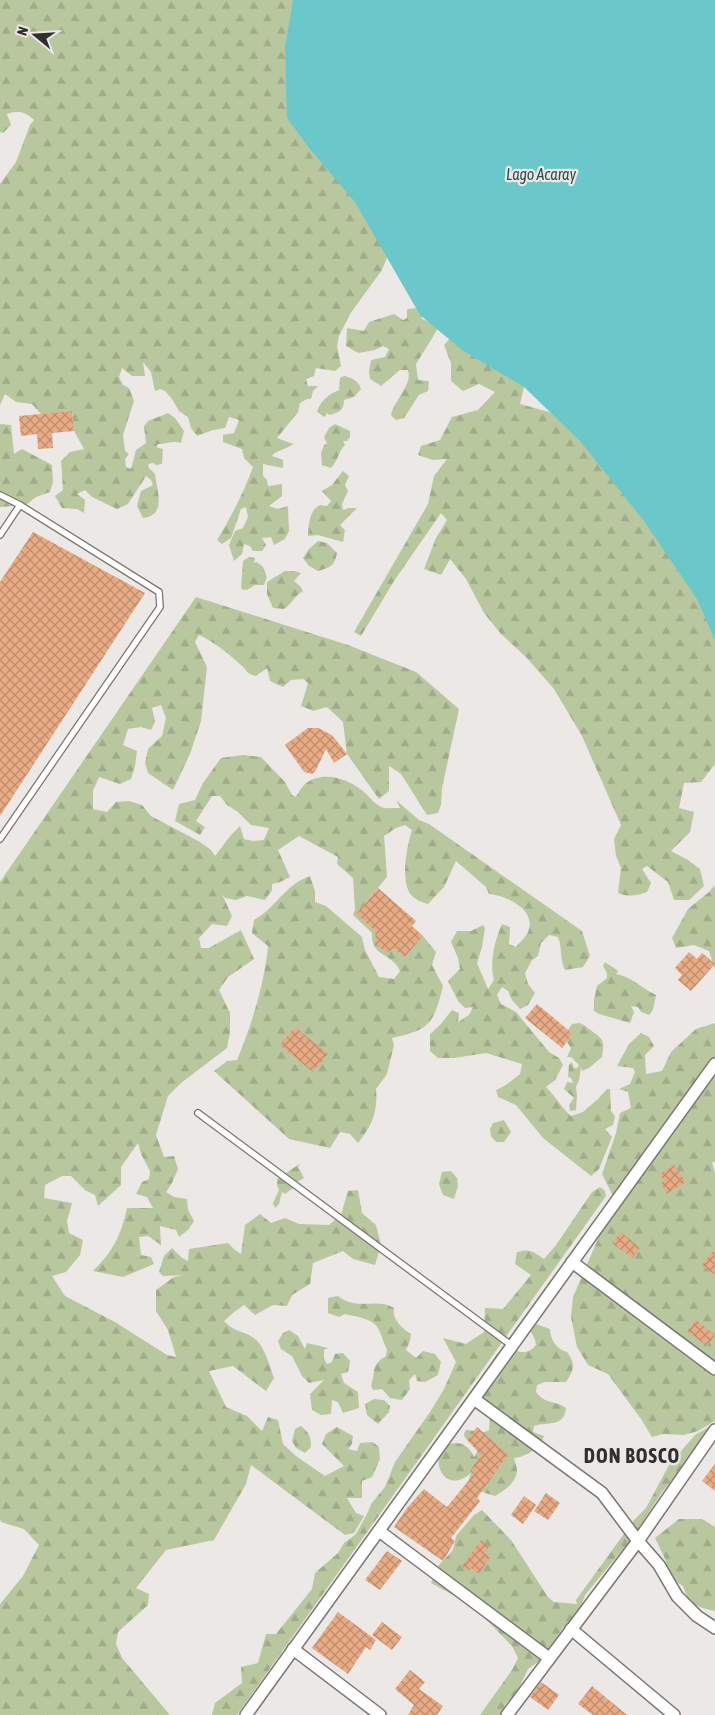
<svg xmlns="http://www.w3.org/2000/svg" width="715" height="1715" font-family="'Asap Condensed',sans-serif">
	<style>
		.forest { fill: url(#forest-firs) }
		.water { fill: #6ac8ca }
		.building { fill: url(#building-cross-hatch) }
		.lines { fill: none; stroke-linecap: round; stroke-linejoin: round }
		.lane-casing { stroke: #787574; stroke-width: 8 }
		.street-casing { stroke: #787574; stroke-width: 14 }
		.lane { stroke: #fff; stroke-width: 5.5 }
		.street { stroke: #fff; stroke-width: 11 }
		.labels { text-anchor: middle; stroke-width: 4.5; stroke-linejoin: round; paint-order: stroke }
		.water-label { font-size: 16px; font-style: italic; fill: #275252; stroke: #ebe8e6 }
		.district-label { font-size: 20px; font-weight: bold; letter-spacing: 1px; fill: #302f2e; stroke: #ebe8e6 }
	</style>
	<defs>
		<pattern id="forest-firs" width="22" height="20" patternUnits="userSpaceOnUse" patternTransform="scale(1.25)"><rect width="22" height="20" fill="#b9c79f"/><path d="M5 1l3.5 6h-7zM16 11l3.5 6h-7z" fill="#9fab89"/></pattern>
		<pattern id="building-cross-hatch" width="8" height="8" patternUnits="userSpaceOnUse" patternTransform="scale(1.25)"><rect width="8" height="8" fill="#e9ab84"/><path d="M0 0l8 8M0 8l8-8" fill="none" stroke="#bd8c6c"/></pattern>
	</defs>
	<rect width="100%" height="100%" fill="#ebe8e6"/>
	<g class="forest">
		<path d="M0,0H303L397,232L382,270L350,314L339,336L337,346L341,366L335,371L316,368L314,376L306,379L308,386H318L313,391L311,399H307L300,403L298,412L277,438L293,444C286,450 276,450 272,456L283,460V468L263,464V476L267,480L268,486L282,484V496L269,506L278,509L288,506L289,531L285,539L274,545L271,537L262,538L266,545L262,551H253L250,546L244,544L242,554L234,561L229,545L235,531L243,528L248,517L246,507L241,509L231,538L222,544L217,540C231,517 244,492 253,467L244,458L242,449L223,442V435L234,433L239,420L229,417L225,428L213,430L197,436L191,428L188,417L179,411L172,399L165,391L160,389L155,391L151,372L143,362L145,376H132L122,368L119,377L123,385L129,388L134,401L123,435L125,451L129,454L125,459L126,467L131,469L136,450L146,443L144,426L148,421L168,413L175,418L184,431L181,443C172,440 167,444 158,444L156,447L163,449L162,464L156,465L153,463L148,464L149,468L155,474C157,491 167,515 143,518L137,506L141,491L153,485L151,480L146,476L128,504L117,509L92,497L85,490L77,494L85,500L84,513L77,509L62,508L55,496L63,490L61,461L70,452L84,449L74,431L72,411L41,414L32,404L16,402L5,394L0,405V184L16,162L30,125L34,120C25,112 19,110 7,114L11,125L3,133L0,132Z"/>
		<path d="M421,308L422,319L439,326L431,340L416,364L418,380L429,381L428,391L419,395L404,418L396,420L391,415C394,401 413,384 408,370H400L381,386L370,379L369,371L371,360L385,357L389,349L383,346L375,350L358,353L346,346L347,328L364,331L369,322L394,314L403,320L407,318V309Z"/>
		<path d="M456,332L524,387L520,404L549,412L585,433L613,456L715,625V764L701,782L684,783L679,808L694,812L690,832L671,851L688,860L700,869L704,886L689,900H674L668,882L647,866L642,869L651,883L647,892C637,896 628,897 618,893L621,868L616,856L614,839L621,825L582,736L554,689L526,657L501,634L484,613L466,579L450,559L441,575L424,569L436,538L447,520L441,513L394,581L361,636L354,632L428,504L434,476L447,459L433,460L418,455L421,446L440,440L452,417L478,410L495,392L479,384L463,391L451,381V363L444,345Z"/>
		<path d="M344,376C352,378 358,380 361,389L354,397L344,400C344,411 338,413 329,415L327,413L325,417L317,412C320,401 329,394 339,390L340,378Z"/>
		<path d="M0,424L11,425L14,454L22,449L52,465L53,482L50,492L36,497L26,505L0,507Z"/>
		<path d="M335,424L350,431V437L347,441H343L345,445C338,452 338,461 331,468L322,465L321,453L324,445L327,444L324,437L329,428Z"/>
		<path d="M343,471L349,476L345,485L348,491L342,504L343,510L349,508H357L340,525L345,530L343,542L318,535L308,536C309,523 309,511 320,505L327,506L331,501L322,491L332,485Z"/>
		<path d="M318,541L327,543L337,553C335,565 330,568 318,571L309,566L303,558L309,549Z"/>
		<path d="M249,557L255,558L254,563L257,562L263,567L267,577L264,585H255L247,590L241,589L243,561Z"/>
		<path d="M285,571H294L301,573L294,581L300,586L303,591C294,596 292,604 284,609L273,608L267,594V582Z"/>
		<path d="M196,597L348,645L416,672L459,709L442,788L441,805L438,813L427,815L401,774L389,766V791L379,799L347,754L343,722L327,707L313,711L301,706L308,683L303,679L291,680L283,687L270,681L267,668L256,676C246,674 248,671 241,665C229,654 213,641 199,635L195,642L207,667L201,721L190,754L173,790L148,773L145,763L148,749L162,736L166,718L161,705L152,708L155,722L151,730L141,727L128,729L123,745L137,751L135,766L131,779L120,784L99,777L93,791V809L107,812L116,802L129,801L142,805L151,816L200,842L211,850L215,856L231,835L240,826L244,839L253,841L264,840L269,828L251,825L238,812L227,805L220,796H212L196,821L205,827L200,835L175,821L179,804L195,800L203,783L221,758L243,755L261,757L285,782L292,795L296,797C298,793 301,788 305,784C321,770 348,778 363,791C370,797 375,805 384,808C389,809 395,808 400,808L396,800L419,820L429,824L582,931L590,956L583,967L565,970C559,957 563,950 558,937L549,935L541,943L538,956L532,960L525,973L528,984L535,993L528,1005L520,1009L512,1000L508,991L502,987L497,995L501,1004L516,1012L549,1052L559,1058L563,1065L555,1080L546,1087C555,1096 561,1107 571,1116L583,1112L599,1098L607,1089H610L611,1111L615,1116L613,1125L605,1129L612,1137L599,1169L591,1176L543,1138L516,1105L498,1097L496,1090L506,1085L520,1074L522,1064L486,1053L454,1058H438L430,1051V1034L440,1025L452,1010L459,1013L458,1022L469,1015L473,1007L465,1008L458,1001L448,981L460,969L458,958L451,942L457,931H471L483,925L485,928L482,947L477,963L488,989L494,980C489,961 495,941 502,924L510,927L509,944L516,947C519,943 524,939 527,934C539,911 508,896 489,894L486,887L456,861L444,887L428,904C421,902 413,899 409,892C401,877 407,845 412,830L405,825L396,828L384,836L387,877L356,914L375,931L386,953L394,949L405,957L423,936L436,952L432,965L443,986C434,1023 430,1030 392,1038L394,1045L387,1074L376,1089C378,1111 372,1126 358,1143L350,1134L340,1132L330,1148L289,1139L214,1071L227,1061L237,1060C251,1027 265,982 268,946L252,933L254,920C271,911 280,894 296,883C300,880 305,878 310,876L315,891V902L326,906L362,937L365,950L379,977L394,979L400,971C392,952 371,958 372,933L353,915L355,910L353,878L337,864L338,857L299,836L278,850L290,877L280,882L272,884V890L265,900L247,896L236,900L225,898L222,894L232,916L227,926L212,924L199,938L201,948H209L241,930L254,959L228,977L219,990L230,1013V1032L227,1048L181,1083L168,1096L156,1135L164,1157L174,1156L178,1169L172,1183L166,1192L174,1197L187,1199L188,1210L194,1221L188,1230L179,1237L176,1230L160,1226L161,1245L148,1236L139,1237L141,1255L151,1257L154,1264L123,1277L93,1271C113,1251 121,1236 127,1208H153L147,1197L136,1194L142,1182L149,1179L150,1171L141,1154L138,1143L121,1167V1185L98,1206L95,1195L85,1190L71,1176H62L45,1185L44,1198L72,1203L67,1221L69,1233L83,1240L80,1255L66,1272L52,1276L65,1296L115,1322L167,1355L176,1357L168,1330L156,1311V1290L174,1277L183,1275L163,1276L159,1272L164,1256L172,1248L182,1258L188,1261L189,1249L228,1243L235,1250L241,1254L245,1225L260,1214L271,1223L285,1218L299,1224L329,1225L341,1215L348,1191L358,1190L362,1213L376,1225L381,1245L375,1265L353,1259L343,1251L313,1263L310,1284L292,1295L287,1306L273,1305L255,1315L244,1305L234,1312L224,1321C235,1333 246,1331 255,1339C266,1348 269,1366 274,1378L266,1391L233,1366L209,1371L226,1407L247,1416L262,1431L268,1417L278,1420L283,1444L296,1456L325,1476L344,1466L322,1444L326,1434L337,1427L353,1436L352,1444L348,1449L357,1451L360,1443L373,1442L379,1447L380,1459L372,1477L362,1481V1498H347L356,1513L364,1516L354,1533L345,1535L251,1465L246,1484L214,1540L166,1550L136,1588L149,1594L148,1605L118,1632L116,1644L122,1658L170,1715H0V1604L23,1576L39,1545L24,1529L1,1522L0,1519V882Z"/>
		<path d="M715,885V970L709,951L694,945L676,948L672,938L688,909L709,892Z"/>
		<path d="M605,962L617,970L618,972L616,974C632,977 641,988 656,995L653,1010L649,1015L641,1012L638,1007L631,1006L634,1012L630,1023L599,1014L594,1011V1000L597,986L607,978V973L603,966Z"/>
		<path d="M579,1023C585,1025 588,1028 593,1032C605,1040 604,1043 602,1057L589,1068L582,1071L581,1067L579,1080L576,1087L577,1096L576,1110L570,1111L569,1105L574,1098L564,1089L567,1082L573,1083L571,1078L568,1077L569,1065L572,1062L574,1068H577L579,1065L571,1057H567L571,1048L567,1042L573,1034L568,1030L572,1024Z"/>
		<path d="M715,1023V1161L712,1163L715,1172V1421L698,1431L684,1435L663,1434L652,1437L641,1419L608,1374L588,1365L577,1347L571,1317L573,1297L601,1232L613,1196L602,1174L616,1133L620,1113L631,1108L628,1092L619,1089L630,1084L635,1072L633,1068L617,1066L629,1044L641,1033L649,1037L654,1046L645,1055L646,1074L662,1071L671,1052L696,1029Z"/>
		<path d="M504,1120L511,1132L504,1142H496L491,1136L490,1129L493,1123Z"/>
		<path d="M300,1164L298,1167L304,1178L297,1182L291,1180L293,1188L285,1194L282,1192L279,1204L275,1208L273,1203L279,1190L277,1185V1179C285,1175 295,1166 300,1164Z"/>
		<path d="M451,1171L457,1178L458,1186L454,1199L443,1195L439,1184L442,1172Z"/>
		<path d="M600,1187L605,1191L606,1196L237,1715H212L215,1703L242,1683L241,1667L258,1663L266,1634H276L312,1589L315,1573L338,1553L344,1543L356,1534L368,1512L371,1504L385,1487L395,1462L430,1412L444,1389L456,1362L443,1338L466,1344L484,1332L485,1308L503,1309L531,1275L515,1264L517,1252C530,1248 534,1252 544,1259L556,1245L592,1192Z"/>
		<path d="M338,1296C341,1298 345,1301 349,1302C365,1307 379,1299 394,1308C392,1320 402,1328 411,1334L410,1341L406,1350L416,1358L423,1351L435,1354L441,1362L438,1375L425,1382L417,1381L415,1374L409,1380L410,1389L402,1400L390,1398L382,1389L373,1390L371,1386C376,1372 370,1365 386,1356L387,1349C383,1342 382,1336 379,1330C374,1318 356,1317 345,1314L339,1317L328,1313V1298Z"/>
		<path d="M536,1324L550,1329C550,1339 557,1350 567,1352C576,1364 574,1370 566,1382H545L537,1385L536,1392C544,1404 555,1400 566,1408C564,1428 548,1421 534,1426L533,1432L544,1436C540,1448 526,1457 514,1458C515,1462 517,1467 517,1471C516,1483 505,1490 495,1496L485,1493L468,1483L471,1473C439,1501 424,1442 457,1443C466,1444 471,1450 474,1457C478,1453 478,1446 477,1441L467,1440C464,1437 463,1434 466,1430L485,1432L489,1430L490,1416L475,1406L480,1382L487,1370L496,1355L509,1348C519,1352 527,1356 536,1345L535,1340L531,1331Z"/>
		<path d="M289,1330L298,1336L305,1349L307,1343L328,1348L324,1350V1358L327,1364L332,1362L335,1354L343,1353L350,1361L348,1372L341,1374L344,1383L358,1392L359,1408L343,1413L338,1402L332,1400L331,1414L321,1415L312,1410L310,1394L324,1380L309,1383L302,1376L292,1356L281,1349L278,1341L283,1333Z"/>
		<path d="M374,1399L384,1400L390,1406L389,1412L378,1424L367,1415L365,1404Z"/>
		<path d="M301,1426C309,1432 311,1437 311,1447L305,1453L296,1448L292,1441L295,1429Z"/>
		<path d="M711,1426L701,1445L662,1492L633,1537L585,1595L578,1615L565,1625L541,1660L528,1669L518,1690L505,1705L500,1715H480L512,1670L518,1658L512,1646L473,1606L431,1583L439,1565L453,1550L456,1536L474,1515L482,1510L511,1540L548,1597L554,1602L577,1604L576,1600L634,1520L646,1508L669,1465L695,1435Z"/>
		<path d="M679,1519H702L715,1527V1611C696,1607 689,1605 683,1586L665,1574L666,1561L655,1538Z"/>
	</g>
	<path class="water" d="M293,0H715V640L697,599L644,521L580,441L524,387L462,350L420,315L355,202L309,148L287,118L285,47Z"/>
	<g class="building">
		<path d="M72,411L74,431L52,433L53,448L38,449L37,434L21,436L19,416Z"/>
		<path d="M33,532L145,593L0,816V582Z"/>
		<path d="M308,728H318L332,735L347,754L334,763L326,749L315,772L312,774L304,772L285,745Z"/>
		<path d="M378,888L416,921L412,926L423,936L405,957L394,949L386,953L374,942L376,940L375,931L356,914Z"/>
		<path d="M689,952L697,959L702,953L715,964L691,991L678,980L682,975L675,968Z"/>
		<path d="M537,1004L573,1034L562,1048L525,1018Z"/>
		<path d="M295,1027L328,1054L313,1072L280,1045Z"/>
		<path d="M674,1165L686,1182L667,1194L661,1183L664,1181L660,1174Z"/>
		<path d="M621,1232L640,1248L632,1258L612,1243Z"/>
		<path d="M715,1248V1275L702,1265Z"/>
		<path d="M696,1320L715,1335L707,1346L687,1331Z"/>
		<path d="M477,1427L508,1455L477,1498L480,1501L451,1538L455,1541L443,1561L394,1527L407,1508L424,1489L447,1507L474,1474L470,1471L481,1455L467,1440Z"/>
		<path d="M715,1464V1491L702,1481Z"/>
		<path d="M546,1493L560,1503L548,1520L534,1511Z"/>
		<path d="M524,1496L536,1505L523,1524L511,1515Z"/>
		<path d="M481,1540L489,1547L484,1553L490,1557L479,1574L471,1568L468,1571L462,1566Z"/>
		<path d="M387,1551L402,1561L380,1590L365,1580Z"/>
		<path d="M338,1612L376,1640L370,1650L366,1647L348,1674L312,1648Z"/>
		<path d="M382,1622L402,1637L392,1650L372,1635Z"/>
		<path d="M410,1670L425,1682L419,1689L443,1706L437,1715H408L414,1705L395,1689Z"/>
		<path d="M541,1682L559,1695L548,1710L530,1697Z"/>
		<path d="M592,1686L627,1715H593L578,1704Z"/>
	</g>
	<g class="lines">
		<g class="lane-casing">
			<g id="lane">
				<path d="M0,495L20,505L159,592L160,607L0,839"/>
				<path d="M0,535L20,505"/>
				<path d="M198,1113L511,1345"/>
			</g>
		</g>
		<g class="street-casing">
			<g id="street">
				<path d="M572,1262L715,1369"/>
				<path d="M474,1399L602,1493L638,1541L659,1565L677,1596L697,1616L715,1628"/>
				<path d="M379,1531L549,1658"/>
				<path d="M571,1629L674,1715"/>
				<path d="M293,1649L380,1715"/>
				<path d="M246,1715L715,1064"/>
				<path d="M507,1715L638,1541L715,1430"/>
			</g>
		</g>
		<use href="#lane" class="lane"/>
		<use href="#street" class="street"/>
	</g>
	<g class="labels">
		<g class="water-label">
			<text x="541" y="180">Lago Acaray</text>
		</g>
		<g class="district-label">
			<text x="632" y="1463">DON BOSCO</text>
		</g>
	</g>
	<g transform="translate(35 35) rotate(288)" stroke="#ebe8e6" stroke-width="4" paint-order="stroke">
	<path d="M0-4L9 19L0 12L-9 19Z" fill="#302f2e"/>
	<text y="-8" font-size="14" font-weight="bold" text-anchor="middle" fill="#302f2e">N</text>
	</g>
</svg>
